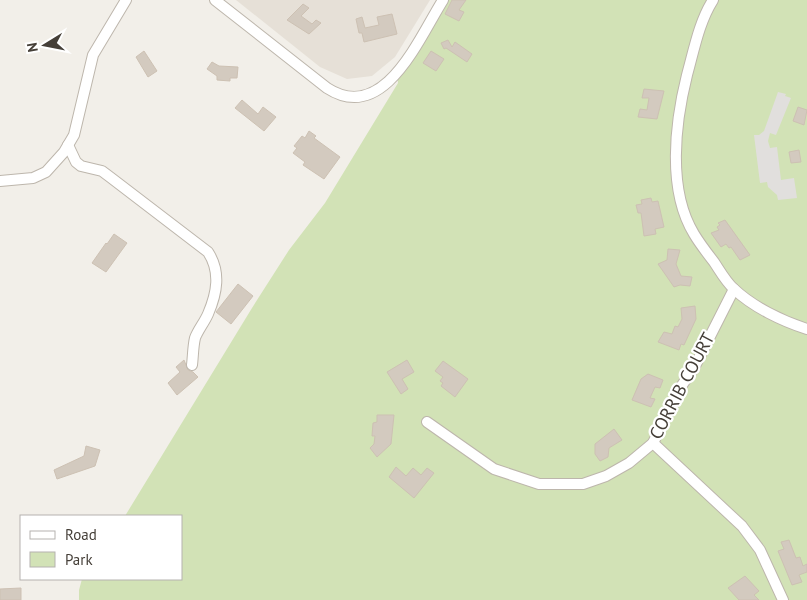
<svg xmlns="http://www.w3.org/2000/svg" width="807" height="600" font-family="'PT Sans',sans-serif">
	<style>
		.residential { fill: #e6e0d7 }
		.green { fill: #d2e2b6 }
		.parking { fill: #e1dfdd }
		.building { fill: #d3cabf; stroke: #cdc1b3 }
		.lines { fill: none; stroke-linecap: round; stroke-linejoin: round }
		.minor-casing { stroke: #bdb6ac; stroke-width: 12 }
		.minor { stroke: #fff; stroke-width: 10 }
		.labels { text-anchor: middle; stroke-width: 4.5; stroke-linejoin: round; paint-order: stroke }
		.street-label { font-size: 18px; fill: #453f38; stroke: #fff }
	</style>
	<rect width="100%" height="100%" fill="#f2efe9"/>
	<path class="residential" d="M236,0H430L395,57L372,76L347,79L320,67Z"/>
	<path class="green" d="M443,0H807V600H79V590L82,579H181V516H125L252,308L289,250L325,203L398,83L397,69Z"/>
	<path class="parking" d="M778,92L786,94L785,96L791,98L776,135L770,133L768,141L770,148L777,147L781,180L794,178L797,198L778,200L777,195L768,187L767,182L760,183L754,135H759L764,131Z"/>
	<g class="building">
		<path d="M452,0H466L459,10L464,12L459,21L445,14Z"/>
		<path d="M303,4L309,8L301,16L312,24L316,20L321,23L309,34L287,20Z"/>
		<path d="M392,14L397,34L364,42L362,33H359L356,19L362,17L365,28L379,25L377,17Z"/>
		<path d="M448,40L452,47L455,42L472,54L467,62L446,48L444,49L441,43Z"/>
		<path d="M144,51L157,71L148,77L136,57Z"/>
		<path d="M431,51L444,59L436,71L423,63Z"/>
		<path d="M212,62L219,66L238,67L237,78H230V81L217,80V76L207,69Z"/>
		<path d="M644,89L664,91L657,119L638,117L640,109L647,110L649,98H642Z"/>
		<path d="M242,100L258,114L263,107L276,117L264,131L235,108Z"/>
		<path d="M798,107L807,110L804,125L793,121Z"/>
		<path d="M309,131L316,136L314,138L340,157L324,179L303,165L305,162L293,153L297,148L294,146L302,136L305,138Z"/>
		<path d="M799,150L801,162L791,163L789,152Z"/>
		<path d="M651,198L652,202L658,201L664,227L655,229L656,234L644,236L641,213H638L636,205L642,204L641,200Z"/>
		<path d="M725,220L750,255L740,260L731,247L729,248L726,244L721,247L711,233L719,230L717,227L720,225L718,223Z"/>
		<path d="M114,234L127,243L106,272L92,263L106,243L107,244Z"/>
		<path d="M668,249L680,250L676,264L681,276L692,277L690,286L680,285L674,287L658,264L667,260Z"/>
		<path d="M238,284L253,296L231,324L216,312Z"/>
		<path d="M695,306L696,319L684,345L681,344L679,350L658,342L664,332L672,334L675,326L678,327L682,319L681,308Z"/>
		<path d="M184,360L188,370L193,372L198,377L177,395L168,383L180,372L176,367Z"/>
		<path d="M407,360L414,372L402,379L408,389L401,394L387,372Z"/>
		<path d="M443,361L468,379L455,397L441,386L443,383L440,381L443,377L435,371Z"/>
		<path d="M648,374L663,380L660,388L655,387L650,398L655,399L651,407L632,400L641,379Z"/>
		<path d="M377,415H394L391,444L377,457L370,448L374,444L375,436H372L373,423L377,422Z"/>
		<path d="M614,429L622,440L609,448L608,457L600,461L595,454V444Z"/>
		<path d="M86,446L100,450L95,466L57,479L54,470L84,456Z"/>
		<path d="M396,467L406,476L413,468L421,475L427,468L434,473L414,498L389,477Z"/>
		<path d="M789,540L796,558L800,557L803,566L807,564V572L799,575L802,582L792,585L778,551L784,549L781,542Z"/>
		<path d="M745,576L759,591L754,595L759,600H739L728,588Z"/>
		<path d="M21,588V600H0V589Z"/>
	</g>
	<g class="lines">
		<g class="minor-casing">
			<g id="minor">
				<path d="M215,0L327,88C384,125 419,38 443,0"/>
				<path d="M713,0C699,22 694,50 687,75C675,123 667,190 694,234C700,244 707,253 714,262C720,271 726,282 734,289C753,307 782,321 807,329"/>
				<path d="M68,145L76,162L81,166L102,171L110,177L208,252C221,272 217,293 208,314C204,323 198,330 195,338C193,346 193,357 192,365"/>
				<path d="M0,181L33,178L46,172L64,152L74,135L93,55L126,0"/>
				<path d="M427,422L494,469L539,484H583L606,476L629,463L653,443L680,388L694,368L734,289"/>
				<path d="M653,443L742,526L760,550L783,600"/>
			</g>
		</g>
		<use href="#minor" class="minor"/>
	</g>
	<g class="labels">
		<g class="street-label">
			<text transform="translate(682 386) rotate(-62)" y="6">CORRIB COURT</text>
		</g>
	</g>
	<rect x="20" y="515" width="162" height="65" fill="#ffffff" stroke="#b5b2af"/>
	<rect x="30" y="531" width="25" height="8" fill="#ffffff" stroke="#b5b2af"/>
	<text x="65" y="540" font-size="15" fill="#453f38">Road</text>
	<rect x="30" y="552" width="25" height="15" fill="#d2e2b6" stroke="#b5b2af"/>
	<text x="65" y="565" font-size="15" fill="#453f38">Park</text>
	<g transform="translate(45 45) rotate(260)" stroke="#ffffff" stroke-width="4" paint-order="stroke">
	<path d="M0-4L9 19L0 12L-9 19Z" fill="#453f38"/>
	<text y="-8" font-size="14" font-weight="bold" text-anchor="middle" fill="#453f38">N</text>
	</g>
</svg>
